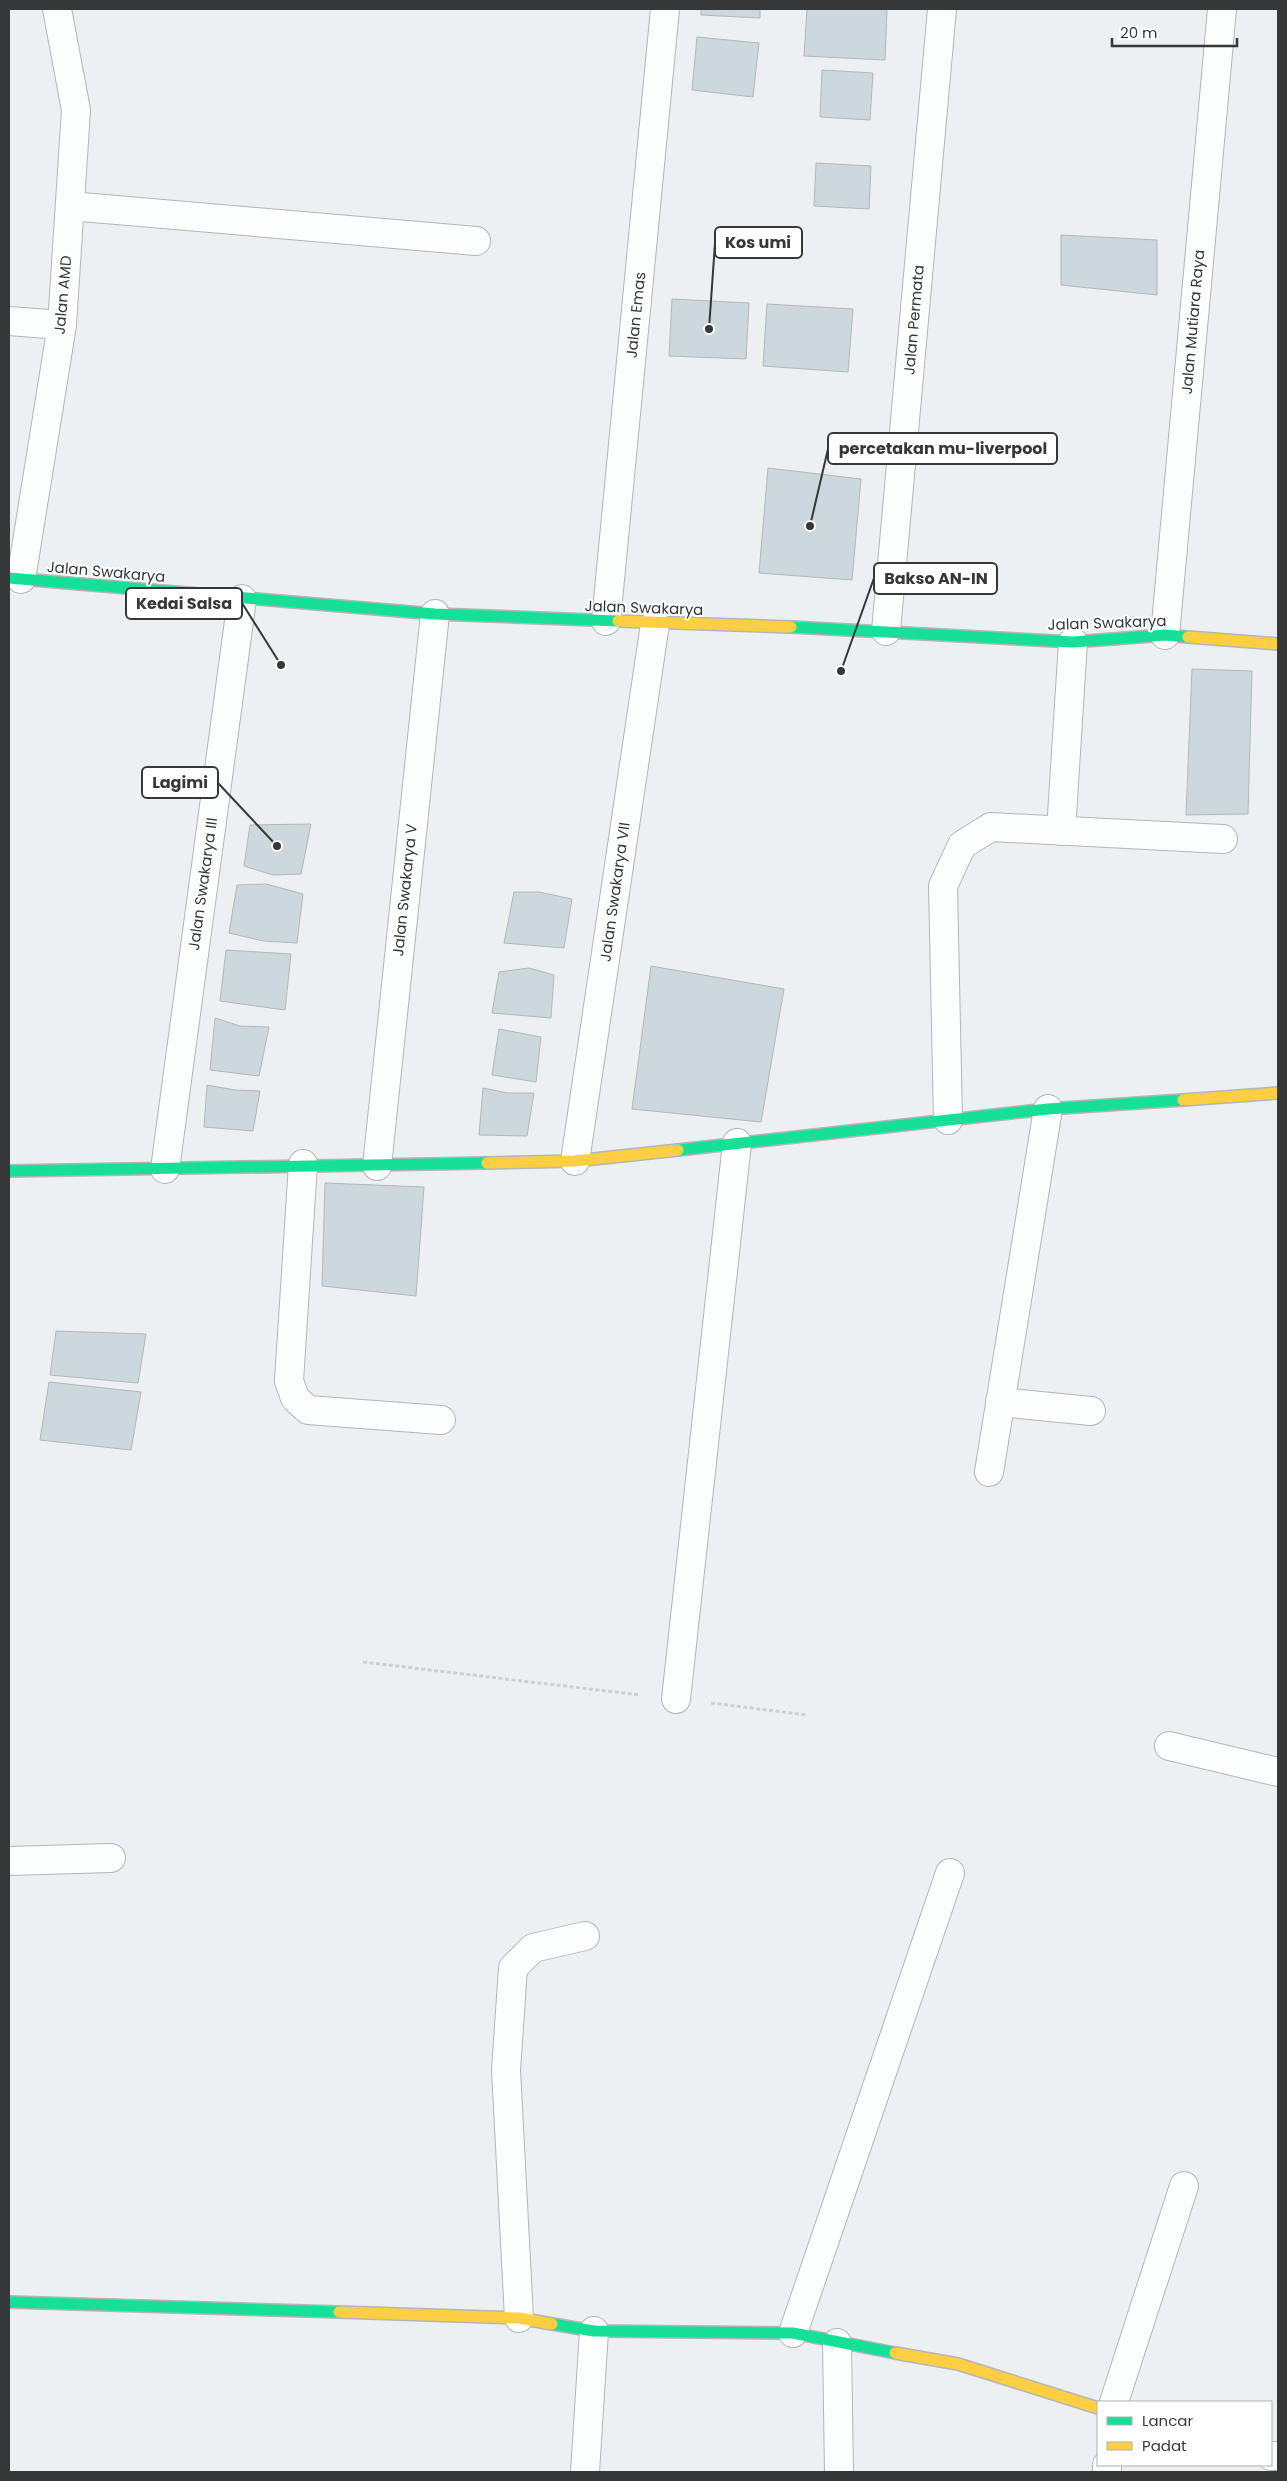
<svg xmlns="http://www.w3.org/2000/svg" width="1287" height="2481" font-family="Poppins,sans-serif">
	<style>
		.building { fill: #cdd8dd; stroke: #b4b6b8 }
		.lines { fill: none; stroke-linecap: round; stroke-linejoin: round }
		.street-casing { stroke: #b3b5b7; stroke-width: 30 }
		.fast-casing { stroke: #b3b5b7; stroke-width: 14 }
		.slow-casing { stroke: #b3b5b7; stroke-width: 14 }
		.path { stroke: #cfcfd0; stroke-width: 3; stroke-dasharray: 4 2.5; stroke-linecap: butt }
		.street { stroke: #fcfdfd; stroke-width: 28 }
		.fast { stroke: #16e098; stroke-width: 11 }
		.slow { stroke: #ffcf43; stroke-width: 11 }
		.labels { text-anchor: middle; stroke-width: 4; stroke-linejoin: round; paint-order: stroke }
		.street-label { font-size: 15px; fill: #353738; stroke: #fff }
		.leader { fill: none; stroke: #353738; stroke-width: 2 }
		.callout-dot { fill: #353738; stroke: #fff; stroke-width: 2 }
		.callout { fill: #fff; stroke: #353738; stroke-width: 2 }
		.callout-label { font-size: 16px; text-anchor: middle; font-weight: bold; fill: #353738 }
	</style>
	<rect width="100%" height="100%" fill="#edf0f2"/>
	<g class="building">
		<path d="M701,9H760V18L701,15Z"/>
		<path d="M807,9H887L885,60L804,56Z"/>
		<path d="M697,37L759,43L753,97L692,90Z"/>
		<path d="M822,70L873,73L870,120L820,117Z"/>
		<path d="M816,163L871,166L869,209L814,206Z"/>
		<path d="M1061,235L1157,240V295L1061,285Z"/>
		<path d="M672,299L749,303L746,359L669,356Z"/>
		<path d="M767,304L853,309L848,372L763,366Z"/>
		<path d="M768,468L861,479L852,580L759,573Z"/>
		<path d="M1192,669L1252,671L1248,814L1186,815Z"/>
		<path d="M311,824L301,874L273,875L244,866L250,825Z"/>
		<path d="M266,884L303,894L297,943L263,941L229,933L237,885Z"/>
		<path d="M514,892H539L572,899L564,948L504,943Z"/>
		<path d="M226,950L291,954L285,1010L220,1001Z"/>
		<path d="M651,966L784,989L761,1122L632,1109Z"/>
		<path d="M529,968L554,975L551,1018L492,1013L499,972Z"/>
		<path d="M215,1018L240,1026L269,1027L259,1076L210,1070Z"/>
		<path d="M499,1029L541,1037L536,1082L492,1075Z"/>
		<path d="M207,1085L235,1090L260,1091L253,1131L204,1127Z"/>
		<path d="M483,1088L508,1093H534L527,1136L479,1135Z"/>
		<path d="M325,1183L424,1187L416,1296L322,1286Z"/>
		<path d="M56,1331L146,1334L138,1383L50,1375Z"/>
		<path d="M49,1382L141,1392L131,1450L40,1440Z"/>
	</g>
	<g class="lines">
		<g class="street-casing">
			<g id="street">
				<path d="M70,206L476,241"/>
				<path d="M9,321L62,325"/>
				<path d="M21,579L62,325L76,110L57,9"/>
				<path d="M606,621L665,9"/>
				<path d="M886,631L942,9"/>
				<path d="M1165,635L1222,9"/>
				<path d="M1061,831L1073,642"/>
				<path d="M948,1120L943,886L962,845L991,827L1223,839"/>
				<path d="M575,1161L655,624"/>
				<path d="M303,1164L289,1381L295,1398L308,1410L441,1420"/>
				<path d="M377,1166L435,614"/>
				<path d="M165,1169L242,599"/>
				<path d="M1000,1402L1091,1411"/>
				<path d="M989,1472L1048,1109"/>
				<path d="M676,1699L737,1143"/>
				<path d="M1169,1746L1278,1772"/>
				<path d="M9,1861L111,1858"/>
				<path d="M519,2318L506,2070L513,1968L533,1948L585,1936"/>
				<path d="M793,2333L950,1873"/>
				<path d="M837,2343L839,2472"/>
				<path d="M1114,2402L1184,2186"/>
				<path d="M1271,2456H1278"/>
				<path d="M585,2472L594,2331"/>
				<path d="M1107,2472V2465"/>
			</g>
		</g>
		<g class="fast-casing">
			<g id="fast">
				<path d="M9,578L435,614L618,621"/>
				<path d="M791,627L1073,642L1165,635L1188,637"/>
				<path d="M678,1150L1048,1109L1183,1100"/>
				<path d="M9,1171L487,1163"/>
				<path d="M9,2302L339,2312"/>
				<path d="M552,2324L594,2331L793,2333L895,2353"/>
			</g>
		</g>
		<g class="slow-casing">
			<g id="slow">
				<path d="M618,621L791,627"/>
				<path d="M1188,637L1278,644"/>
				<path d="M1183,1100L1278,1093"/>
				<path d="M487,1163L575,1161L678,1150"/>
				<path d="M339,2312L519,2318L552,2324"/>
				<path d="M895,2353L958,2364L1098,2408"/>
			</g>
		</g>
		<g class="path">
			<path d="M363,1662L640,1695"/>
			<path d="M711,1703L807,1715"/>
		</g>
		<use href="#street" class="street"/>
		<use href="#fast" class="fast"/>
		<use href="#slow" class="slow"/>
	</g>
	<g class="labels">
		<g class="street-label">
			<text transform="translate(63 295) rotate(-85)" y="5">Jalan AMD</text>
			<text transform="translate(636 315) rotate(-84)" y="5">Jalan Emas</text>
			<text transform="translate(914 320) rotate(-85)" y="5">Jalan Permata</text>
			<text transform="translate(1193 322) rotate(-85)" y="5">Jalan Mutiara Raya</text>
			<text transform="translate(106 572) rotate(5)" y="5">Jalan Swakarya</text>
			<text transform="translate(644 608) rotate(2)" y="5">Jalan Swakarya</text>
			<text transform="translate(1107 623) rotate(-2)" y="5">Jalan Swakarya</text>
			<text transform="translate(203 884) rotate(-82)" y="5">Jalan Swakarya III</text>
			<text transform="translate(405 890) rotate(-84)" y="5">Jalan Swakarya V</text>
			<text transform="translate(615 892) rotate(-82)" y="5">Jalan Swakarya VII</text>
		</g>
	</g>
	<path class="leader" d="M709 329L715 243M810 526L828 449M841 671L874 578M281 665L242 603M277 846L218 783"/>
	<g class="callout-dot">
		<circle cx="709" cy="329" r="5"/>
		<circle cx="810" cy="526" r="5"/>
		<circle cx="841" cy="671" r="5"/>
		<circle cx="281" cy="665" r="5"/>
		<circle cx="277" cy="846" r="5"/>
	</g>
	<g class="callout">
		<rect x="715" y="227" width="87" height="31" rx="5"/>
		<rect x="828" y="433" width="229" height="31" rx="5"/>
		<rect x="874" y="563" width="123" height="31" rx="5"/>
		<rect x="126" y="588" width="116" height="31" rx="5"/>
		<rect x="142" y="767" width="76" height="31" rx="5"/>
	</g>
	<g class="callout-label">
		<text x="758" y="248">Kos umi</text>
		<text x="943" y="454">percetakan mu-liverpool</text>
		<text x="936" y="584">Bakso AN-IN</text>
		<text x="184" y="609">Kedai Salsa</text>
		<text x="180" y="788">Lagimi</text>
	</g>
	<rect width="1287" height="2481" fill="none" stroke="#353738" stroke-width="20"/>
	<rect x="1097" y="2401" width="175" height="65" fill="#ffffff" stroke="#aeafaf"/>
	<rect x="1107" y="2417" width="25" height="8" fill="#16e098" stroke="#aeafaf"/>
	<text x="1142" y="2426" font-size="15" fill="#353738">Lancar</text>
	<rect x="1107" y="2442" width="25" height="8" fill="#ffcf43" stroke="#aeafaf"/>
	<text x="1142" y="2451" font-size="15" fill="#353738">Padat</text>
	<path d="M1112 38v8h125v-8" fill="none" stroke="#353738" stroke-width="2.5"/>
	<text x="1120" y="38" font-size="15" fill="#353738" stroke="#ffffff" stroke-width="4" paint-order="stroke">20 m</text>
</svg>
